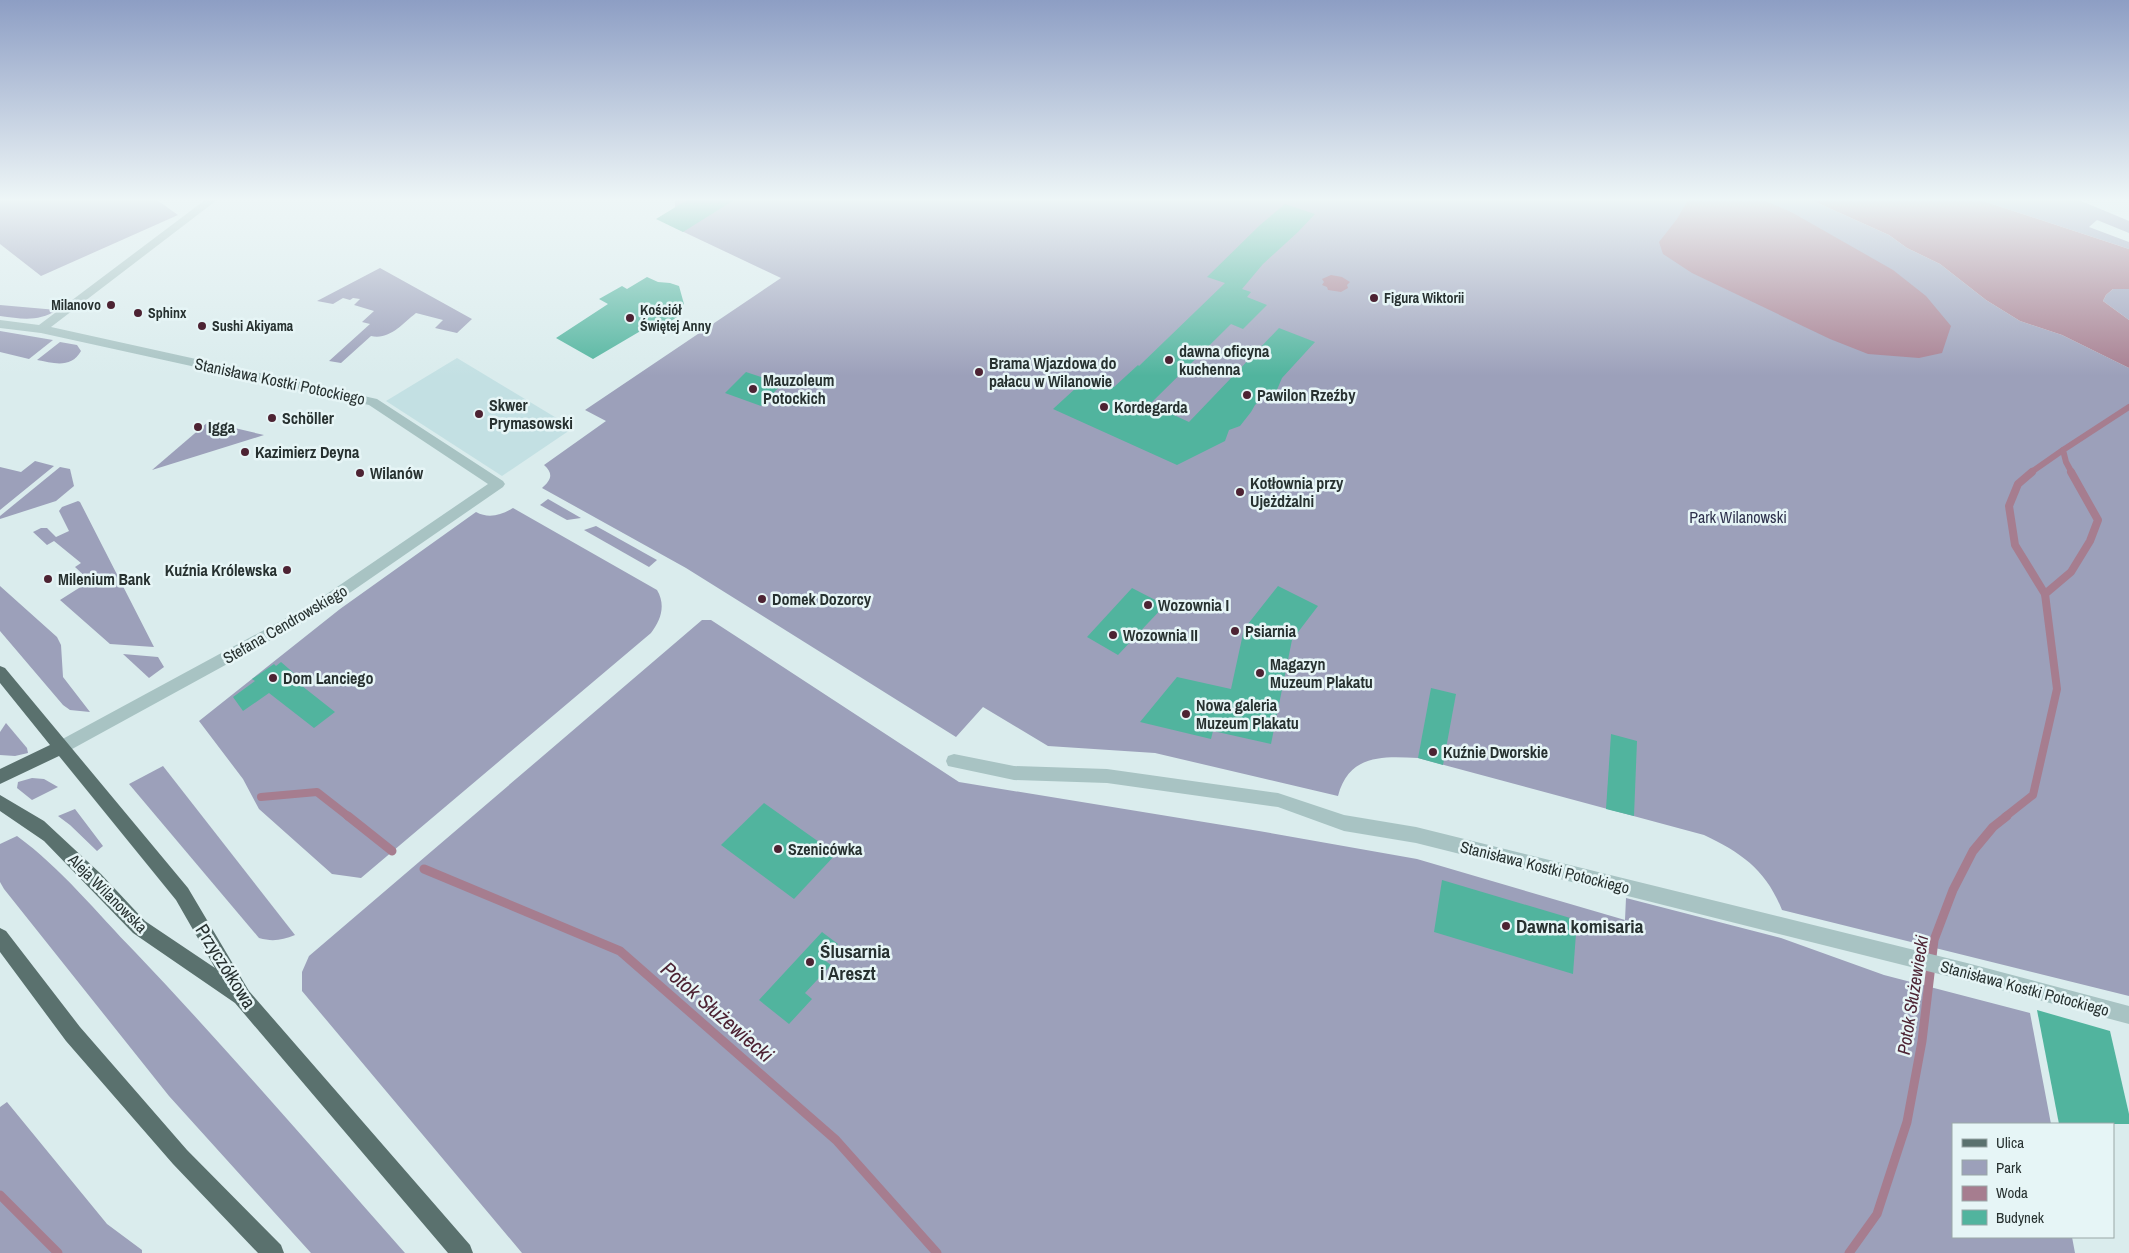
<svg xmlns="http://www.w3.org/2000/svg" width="2129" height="1253" font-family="'Archivo Narrow',sans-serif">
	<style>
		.green { fill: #9ca0ba }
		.plaza { fill: #c3e0e3 }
		.water { fill: #a67d8f }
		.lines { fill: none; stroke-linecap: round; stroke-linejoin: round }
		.stream-far2 { stroke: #a67d8f; stroke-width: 6 }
		.stream-far1 { stroke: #a67d8f; stroke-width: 8 }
		.stream { stroke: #a67d8f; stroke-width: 9 }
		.building { fill: #51b49e }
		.minor { fill: #a8c3c3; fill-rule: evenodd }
		.major { fill: #5a716e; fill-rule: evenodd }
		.poi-dot { fill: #4d2333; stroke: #e6f5f6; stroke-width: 2 }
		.labels { text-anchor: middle; stroke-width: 5; stroke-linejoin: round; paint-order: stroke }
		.far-poi-label { font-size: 14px; font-weight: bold; fill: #273130; stroke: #e6f5f6; text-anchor: start }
		.poi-label { font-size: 16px; font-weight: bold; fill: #273130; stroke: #e6f5f6; text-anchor: start }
		.street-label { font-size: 16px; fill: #273130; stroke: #e6f5f6 }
		.park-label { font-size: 16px; fill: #2e314c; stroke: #e6f5f6 }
		.water-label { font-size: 18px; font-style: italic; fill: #4d2333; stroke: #e6f5f6 }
		.near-poi-label { font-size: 19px; font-weight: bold; fill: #273130; stroke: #e6f5f6; text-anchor: start }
		.near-street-label { font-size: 19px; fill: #273130; stroke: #e6f5f6 }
		.near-water-label { font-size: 21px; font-style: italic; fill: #4d2333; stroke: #e6f5f6 }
	</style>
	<rect width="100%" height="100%" fill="#daeced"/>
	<g class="green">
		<path d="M0,200H157L178,215L41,276L0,244Z"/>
		<path d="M675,200H1811L1889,235L1907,248L1940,264L1986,300L2020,321L2062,335L2129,368V996L1782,910C1766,870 1742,853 1704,835L1418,758C1383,756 1349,754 1338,796L1155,753L1048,746L983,707L956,737L686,568L542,488C551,480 554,474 544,465L606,421L585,410L781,278L669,225L675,210Z"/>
		<path d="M1980,200H2079L2129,221V233L2097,220L2089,227L2129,242V249Z"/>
		<path d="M380,268L472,319L457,333L435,328L443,320L416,313C402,324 390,340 371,336L341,363L329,361L370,324L362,322L374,311L354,305L360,299L353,298L350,300L343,298L333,304L317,301Z"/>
		<path d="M2113,289H2129V320L2103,301L2106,295Z"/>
		<path d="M0,305L57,310C38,322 22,319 0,316Z"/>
		<path d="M0,331L53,340L29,359L0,352Z"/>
		<path d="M60,342L77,345L81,351C71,369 53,363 37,360Z"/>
		<path d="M209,422L264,435L152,470L208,422Z"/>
		<path d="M35,461L54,466L0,510V467L21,472Z"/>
		<path d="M60,467L70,469L74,486L56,501L0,519V516Z"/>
		<path d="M548,499L581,518L567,520L540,505Z"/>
		<path d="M78,501L80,502L154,647L110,644L60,600L90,581L75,567L81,563L54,541L47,545L33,532L41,528H47L56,537L69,531L59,511L62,507Z"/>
		<path d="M513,508L657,590C666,605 661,620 651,633L361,878L332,874L259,809L243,779L199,721L340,609L476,512C489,519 501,515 513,508Z"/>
		<path d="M596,526L657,560L649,567L584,530Z"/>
		<path d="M0,586L57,637L61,645L63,677L90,712L70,710L63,705L0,631Z"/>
		<path d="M702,620H711L959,782L1259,831L1417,859L1625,920L1626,898L1781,938L1884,975L2030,1013L2051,1124H1953V1237H2072L2075,1253H522L302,991V972L309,956Z"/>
		<path d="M123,654L158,657L164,667L149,678Z"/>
		<path d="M6,723L27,748L28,753L15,756L0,755V732Z"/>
		<path d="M163,766L295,935C282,940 273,942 259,938L129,784Z"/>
		<path d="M32,778L44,779L58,787L32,800L17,788L18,782Z"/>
		<path d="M75,809L103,846L97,851L70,825L58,816Z"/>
		<path d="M17,836C61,868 97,913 135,952C228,1050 316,1152 405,1253H311L169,1096L4,889L0,882V844Z"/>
		<path d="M7,1102L107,1224L142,1250V1253H0V1107Z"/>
	</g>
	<path class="plaza" d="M457,358L573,428L502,476L386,401Z"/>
	<g class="water">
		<path d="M1688,200H1764L1793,213L1893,270L1926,296L1951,326L1942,353L1919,358L1868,354L1830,339L1692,273L1663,254L1659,242L1677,219Z"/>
		<path d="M1811,200H1980L2129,249V289H2113L2106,295L2103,301L2129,320V368L2062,335L2020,321L1986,300L1940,264L1907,248L1889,235Z"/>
		<path d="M1331,275L1342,277L1350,282L1347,285L1348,288L1341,292L1328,290L1327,287L1322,285L1324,282L1322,279Z"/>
	</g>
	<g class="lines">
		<g class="stream-far2">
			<path d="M2030,473L2063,450"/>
			<path d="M2072,473L2066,462L2063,450L2129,407"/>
		</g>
		<g class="stream-far1">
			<path d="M2032,472L2018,484L2009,506L2015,545L2045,594"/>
			<path d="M261,797L317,792L349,817"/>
			<path d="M2005,817L2033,795L2057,689L2045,594L2071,572L2090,541L2098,520L2071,472"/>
		</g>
		<g class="stream">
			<path d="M348,816L392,851"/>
			<path d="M424,869L620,951L836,1140L937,1253"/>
			<path d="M0,1195L58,1253"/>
			<path d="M1849,1253L1877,1214L1907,1122L1922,1041L1934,940L1953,890L1973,851L1993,827L2007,816"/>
		</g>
	</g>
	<g class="building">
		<path d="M687,200H734L683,232L656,219Z"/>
		<path d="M1285,204L1315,214L1298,232L1263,264L1242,289L1251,292L1247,297L1267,305L1243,329L1231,324L1150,404L1189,422L1279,328L1315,342L1282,378L1276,392L1262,398L1255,405L1251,412L1240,426L1229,430L1225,441L1177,465L1053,409L1089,376L1114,387L1138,365L1139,366L1225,283L1207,277L1260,225Z"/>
		<path d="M647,277L658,282L670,283L679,286L684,304L672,312L679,316L656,330L649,326L593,359L556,338L608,304L599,299L622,286L627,289Z"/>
		<path d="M746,372L782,384L761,406L725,393Z"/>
		<path d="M1278,586L1318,606L1292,640L1271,744L1213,731L1211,739L1140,722L1177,677L1231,689L1244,629Z"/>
		<path d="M1132,588L1165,605L1118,655L1087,637Z"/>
		<path d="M281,662L296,675L292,678L335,712L314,728L269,693L243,711L233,697L255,681L252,679L274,664L276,666Z"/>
		<path d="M1431,688L1456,694L1443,765L1418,758Z"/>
		<path d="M1611,734L1637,741L1634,816L1606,809Z"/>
		<path d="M764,803L836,854L794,899L721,845Z"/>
		<path d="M1442,880L1577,920L1573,974L1434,932Z"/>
		<path d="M822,932L838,944L823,959L831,965L805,993L812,999L789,1024L759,1000Z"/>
		<path d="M2037,1010L2110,1031L2129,1114V1124H2059Z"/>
	</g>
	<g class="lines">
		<g class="minor">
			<path d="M205,200H217L51,327L377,399L503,481L505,484L503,487L322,612L63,754L57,752L55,747L57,742L312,604L488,484L369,405L41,333L0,328V320L39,325Z"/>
			<path d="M954,754L1014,766L1107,769L1278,793L1344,815L1416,827L1967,963L2129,1006V1024L1967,981L1416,843L1344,831L1278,807L1107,783L1014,780L948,766L946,761L948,756Z"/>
		</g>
		<g class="major">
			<path d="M0,666L5,668L188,888L249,991L470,1245L473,1253H448L235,1003L133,933L44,841L0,811V795L44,821L101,874L145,921L215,968L176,900L59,756L0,784V769L50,745L0,683Z"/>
			<path d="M0,928L6,931L80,1027L187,1150L281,1245L284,1253H258L173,1164L66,1041L0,952Z"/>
		</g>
	</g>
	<linearGradient id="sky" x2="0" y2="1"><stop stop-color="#8d9ec4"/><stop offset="0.53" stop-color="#eef6f7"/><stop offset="1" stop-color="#eef6f7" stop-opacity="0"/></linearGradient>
	<rect width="2129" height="376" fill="url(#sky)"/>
	<g class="poi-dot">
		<circle cx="1374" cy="298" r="5"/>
		<circle cx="111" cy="305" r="5"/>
		<circle cx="138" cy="313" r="5"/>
		<circle cx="630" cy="318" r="5"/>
		<circle cx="202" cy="326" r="5"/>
		<circle cx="1169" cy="360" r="5"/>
		<circle cx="979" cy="372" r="5"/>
		<circle cx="753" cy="389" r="5"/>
		<circle cx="1247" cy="395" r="5"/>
		<circle cx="1104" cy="407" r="5"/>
		<circle cx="479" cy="414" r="5"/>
		<circle cx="272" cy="418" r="5"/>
		<circle cx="198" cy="427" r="5"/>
		<circle cx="245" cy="452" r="5"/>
		<circle cx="360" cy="473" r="5"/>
		<circle cx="1240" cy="492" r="5"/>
		<circle cx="287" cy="570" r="5"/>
		<circle cx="48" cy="579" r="5"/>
		<circle cx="762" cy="599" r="5"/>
		<circle cx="1148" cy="605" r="5"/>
		<circle cx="1235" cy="631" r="5"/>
		<circle cx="1113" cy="635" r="5"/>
		<circle cx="1260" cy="673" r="5"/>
		<circle cx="273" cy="678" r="5"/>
		<circle cx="1186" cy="714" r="5"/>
		<circle cx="1433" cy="752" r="5"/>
		<circle cx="778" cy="849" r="5"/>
		<circle cx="1506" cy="926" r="5"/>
		<circle cx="810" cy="962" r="5"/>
	</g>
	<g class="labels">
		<g class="far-poi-label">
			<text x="1384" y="303">Figura Wiktorii</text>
			<text x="101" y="310" text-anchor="end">Milanovo</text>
			<text x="640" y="315">Kościół<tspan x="640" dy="16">Świętej Anny</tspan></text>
			<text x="148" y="318">Sphinx</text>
			<text x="212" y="331">Sushi Akiyama</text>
		</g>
		<g class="poi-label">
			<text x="1179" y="357">dawna oficyna<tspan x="1179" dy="18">kuchenna</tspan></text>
			<text x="989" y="369">Brama Wjazdowa do<tspan x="989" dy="18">pałacu w Wilanowie</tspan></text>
			<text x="763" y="386">Mauzoleum<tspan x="763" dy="18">Potockich</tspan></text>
			<text x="1257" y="401">Pawilon Rzeźby</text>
			<text x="489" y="411">Skwer<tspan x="489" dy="18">Prymasowski</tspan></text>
			<text x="1114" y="413">Kordegarda</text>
			<text x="282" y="424">Schöller</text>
			<text x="208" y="433">Igga</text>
			<text x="255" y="458">Kazimierz Deyna</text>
			<text x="370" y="479">Wilanów</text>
			<text x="1250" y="489">Kotłownia przy<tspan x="1250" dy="18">Ujeżdżalni</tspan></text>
			<text x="277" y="576" text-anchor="end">Kuźnia Królewska</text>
			<text x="58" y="585">Milenium Bank</text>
			<text x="772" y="605">Domek Dozorcy</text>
			<text x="1158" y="611">Wozownia I</text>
			<text x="1245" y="637">Psiarnia</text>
			<text x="1123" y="641">Wozownia II</text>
			<text x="1270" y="670">Magazyn<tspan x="1270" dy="18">Muzeum Plakatu</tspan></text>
			<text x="283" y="684">Dom Lanciego</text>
			<text x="1196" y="711">Nowa galeria<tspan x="1196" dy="18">Muzeum Plakatu</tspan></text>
			<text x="1443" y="758">Kuźnie Dworskie</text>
			<text x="788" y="855">Szenicówka</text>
		</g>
		<g class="street-label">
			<text transform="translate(280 381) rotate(12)" y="6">Stanisława Kostki Potockiego</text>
			<text transform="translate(285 624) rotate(-30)" y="6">Stefana Cendrowskiego</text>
			<text transform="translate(1545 867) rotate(14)" y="6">Stanisława Kostki Potockiego</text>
			<text transform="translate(108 893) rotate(45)" y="6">Aleja Wilanowska</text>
			<text transform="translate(2025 988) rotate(15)" y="6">Stanisława Kostki Potockiego</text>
		</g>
		<g class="park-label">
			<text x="1738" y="523">Park Wilanowski</text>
		</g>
		<g class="water-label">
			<text transform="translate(1913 995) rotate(-81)" y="6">Potok Służewiecki</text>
		</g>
		<g class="near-poi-label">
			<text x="1516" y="933">Dawna komisaria</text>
			<text x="820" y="958">Ślusarnia<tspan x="820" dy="22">i Areszt</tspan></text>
		</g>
		<g class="near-street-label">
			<text transform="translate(226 966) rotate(58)" y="7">Przyczółkowa</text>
		</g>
		<g class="near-water-label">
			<text transform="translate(717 1012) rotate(41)" y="7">Potok Służewiecki</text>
		</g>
	</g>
	<rect x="1952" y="1123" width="162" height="115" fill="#e6f5f6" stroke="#9aa7a7"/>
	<rect x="1962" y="1139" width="25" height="8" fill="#5a716e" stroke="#9aa7a7"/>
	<text x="1996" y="1148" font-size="15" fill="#273130">Ulica</text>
	<rect x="1962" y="1160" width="25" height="15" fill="#9ca0ba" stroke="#9aa7a7"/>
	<text x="1996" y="1173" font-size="15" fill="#273130">Park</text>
	<rect x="1962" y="1186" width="25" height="15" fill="#a67d8f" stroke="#9aa7a7"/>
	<text x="1996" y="1198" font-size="15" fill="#273130">Woda</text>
	<rect x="1962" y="1210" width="25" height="15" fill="#51b49e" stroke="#9aa7a7"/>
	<text x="1996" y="1223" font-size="15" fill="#273130">Budynek</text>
</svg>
